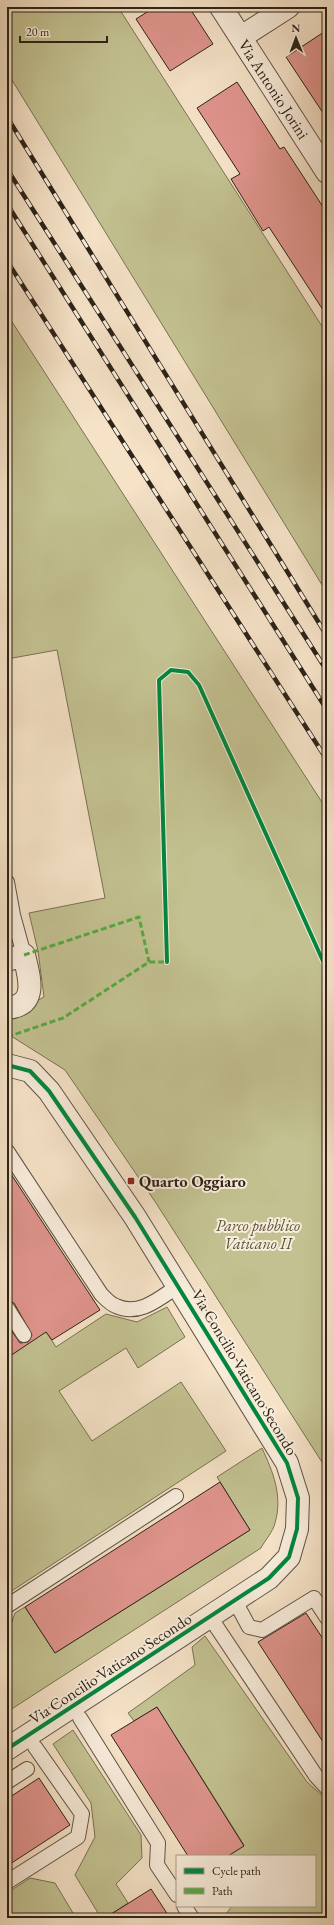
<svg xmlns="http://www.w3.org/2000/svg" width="334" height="1925" font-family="'EB Garamond',serif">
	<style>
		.green { fill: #c3c191; stroke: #787255 }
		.building { fill: #df948c; stroke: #2d2319 }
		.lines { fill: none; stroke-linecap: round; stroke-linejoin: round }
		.service-casing { stroke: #5f5344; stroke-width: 16 }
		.minor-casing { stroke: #5f5344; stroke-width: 24 }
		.service { stroke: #f8ecdb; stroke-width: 14 }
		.minor { stroke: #f8ecdb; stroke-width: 22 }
		.rail-casing { stroke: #2d2319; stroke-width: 4.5 }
		.rail { stroke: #f8ecdb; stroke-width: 3; stroke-dasharray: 9; stroke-linecap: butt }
		.quiet { stroke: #54aa42; stroke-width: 3; stroke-dasharray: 6 3; stroke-linecap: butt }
		.cycleway-casing { stroke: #f8ecdb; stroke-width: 6 }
		.cycleway { stroke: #00873e; stroke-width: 4 }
		.poi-dot { fill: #8f2418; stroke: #f8ecdb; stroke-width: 1.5 }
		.labels { text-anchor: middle; stroke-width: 4; stroke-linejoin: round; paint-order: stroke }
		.street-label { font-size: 16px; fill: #2d2319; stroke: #f8ecdb }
		.poi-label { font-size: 16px; font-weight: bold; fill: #2d2319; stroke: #f8ecdb; text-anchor: start }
		.park-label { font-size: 16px; font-style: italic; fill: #5a523d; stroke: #f8ecdb }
	</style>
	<rect width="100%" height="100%" fill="#f5e2c7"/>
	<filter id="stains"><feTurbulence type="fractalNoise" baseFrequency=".005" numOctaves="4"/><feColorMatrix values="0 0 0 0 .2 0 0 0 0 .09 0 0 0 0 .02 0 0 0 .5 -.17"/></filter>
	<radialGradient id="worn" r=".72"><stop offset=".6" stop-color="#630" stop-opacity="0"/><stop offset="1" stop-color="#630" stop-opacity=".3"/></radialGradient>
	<g class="green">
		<path d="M7,7H118L327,334V593L7,72Z"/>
		<path d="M7,314L327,810V1470L156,1203L65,1070L11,1036L10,1015L44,997L38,951L29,913L105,898L57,650L7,659Z"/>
		<path d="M167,1307L185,1337L138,1368L126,1348L59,1391L92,1441L181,1382L226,1451L7,1594L8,1346L42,1325L56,1347L106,1314L137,1322Z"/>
		<path d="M262,1448C273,1472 283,1496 275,1523C273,1532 265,1540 261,1548L7,1712V1637L15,1613L25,1607L55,1653L250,1530L217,1477Z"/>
		<path d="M205,1636L307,1782L327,1800V1918H223L232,1906H315V1856H228L244,1845L157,1707L134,1721L128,1713L195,1665L192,1647Z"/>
		<path d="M73,1730L141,1835L142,1858L116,1884L128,1903L105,1918H101L75,1875L95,1837L91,1803L53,1744Z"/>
		<path d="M30,1878L55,1883L76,1918H7V1893Z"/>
	</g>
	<g class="building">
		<path d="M155,7H189L213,44L170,71L136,19Z"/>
		<path d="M327,30V119L286,57Z"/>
		<path d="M237,82L280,149L284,147L327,213V316L269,227L263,231L231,179L240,174L197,108Z"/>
		<path d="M7,1168L100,1310L52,1340L46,1332L7,1358V1324L20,1343L28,1342L32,1335L14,1303L7,1300Z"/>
		<path d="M220,1482L250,1530L55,1653L25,1607Z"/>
		<path d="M306,1613L327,1645V1748L258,1642Z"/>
		<path d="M157,1707L244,1846L228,1856H188L111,1735Z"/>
		<path d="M39,1778L70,1825L7,1866V1799Z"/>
		<path d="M151,1889L170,1918H105Z"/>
	</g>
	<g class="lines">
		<g class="service-casing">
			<g id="service">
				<path d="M7,882L13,915L24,955"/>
				<path d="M7,1151L101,1294C105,1298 110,1304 116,1306C139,1317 160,1298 178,1286"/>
				<path d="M7,1308L24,1335"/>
				<path d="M235,1601L249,1627L262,1630L314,1598L327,1618"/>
				<path d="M7,1606L176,1496"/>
				<path d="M210,1617L316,1776L327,1788"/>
				<path d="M80,1718L158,1843L157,1865L177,1895"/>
				<path d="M7,1782L27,1769"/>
				<path d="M7,1882L78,1837L82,1814L35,1747"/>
				<path d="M184,1906L192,1918"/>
			</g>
		</g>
		<g class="minor-casing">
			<g id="minor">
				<path d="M221,7L327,172"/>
				<path d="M241,37L288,7"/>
				<path d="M7,960L24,955C29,977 39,1005 7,1008"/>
				<path d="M7,1065L30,1071L49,1091L135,1217L287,1463L298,1498L297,1529L289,1557L269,1578L7,1749"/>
			</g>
		</g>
		<use href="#service" class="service"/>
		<use href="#minor" class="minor"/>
		<g class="rail-casing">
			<g id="rail">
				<path d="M7,117L327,636"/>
				<path d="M7,169L327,671"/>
				<path d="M7,204L327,710"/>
				<path d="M7,261L327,760"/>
			</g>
		</g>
		<use href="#rail" class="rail"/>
		<g class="quiet">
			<path d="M24,955L139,917L149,962"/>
			<path d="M7,1037L63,1018L149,962H167"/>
		</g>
		<g class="cycleway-casing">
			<g id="cycleway">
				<path d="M167,962L159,680L171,670L188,672L199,685L327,970"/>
				<path d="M7,1065L30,1071L49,1091L135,1217L287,1463L298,1498L297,1529L289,1557L269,1578L7,1749"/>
			</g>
		</g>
		<use href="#cycleway" class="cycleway"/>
	</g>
	<rect class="poi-dot" x="127" y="1177" width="8" height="8" rx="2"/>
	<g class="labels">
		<g class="street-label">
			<text transform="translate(274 89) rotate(57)" y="6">Via Antonio Jorini</text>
			<text transform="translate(245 1372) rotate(59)" y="6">Via Concilio Vaticano Secondo</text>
			<text transform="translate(110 1668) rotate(-33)" y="6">Via Concilio Vaticano Secondo</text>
		</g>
		<g class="poi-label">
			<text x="139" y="1187">Quarto Oggiaro</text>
		</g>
		<g class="park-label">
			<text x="258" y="1231">Parco pubblico<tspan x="258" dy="18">Vaticano II</tspan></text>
		</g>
	</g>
	<rect width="334" height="1925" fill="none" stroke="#f5e2c7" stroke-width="24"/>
	<rect x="8" y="8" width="318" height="1909" fill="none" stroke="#2d2319" stroke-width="2"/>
	<rect x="12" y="12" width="310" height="1901" fill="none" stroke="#2d2319"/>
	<rect x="176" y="1855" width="140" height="52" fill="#f8ecdb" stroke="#a79c8d"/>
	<rect x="184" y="1868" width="20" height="6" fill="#00873e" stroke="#a79c8d"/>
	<text x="212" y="1875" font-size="12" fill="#2d2319">Cycle path</text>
	<rect x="184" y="1888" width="20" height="6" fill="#54aa42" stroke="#a79c8d"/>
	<text x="212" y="1895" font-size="12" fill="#2d2319">Path</text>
	<g transform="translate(296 38) rotate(359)" stroke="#f8ecdb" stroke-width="3" paint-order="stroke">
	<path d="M0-3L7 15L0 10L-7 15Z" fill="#2d2319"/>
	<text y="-6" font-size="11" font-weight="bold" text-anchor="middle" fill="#2d2319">N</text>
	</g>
	<path d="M20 36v6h87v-6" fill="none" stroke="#2d2319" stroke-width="2"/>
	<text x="26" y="36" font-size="12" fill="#2d2319" stroke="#f8ecdb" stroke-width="3" paint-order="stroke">20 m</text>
	<rect width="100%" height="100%" filter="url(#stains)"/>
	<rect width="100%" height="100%" fill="url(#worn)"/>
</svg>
